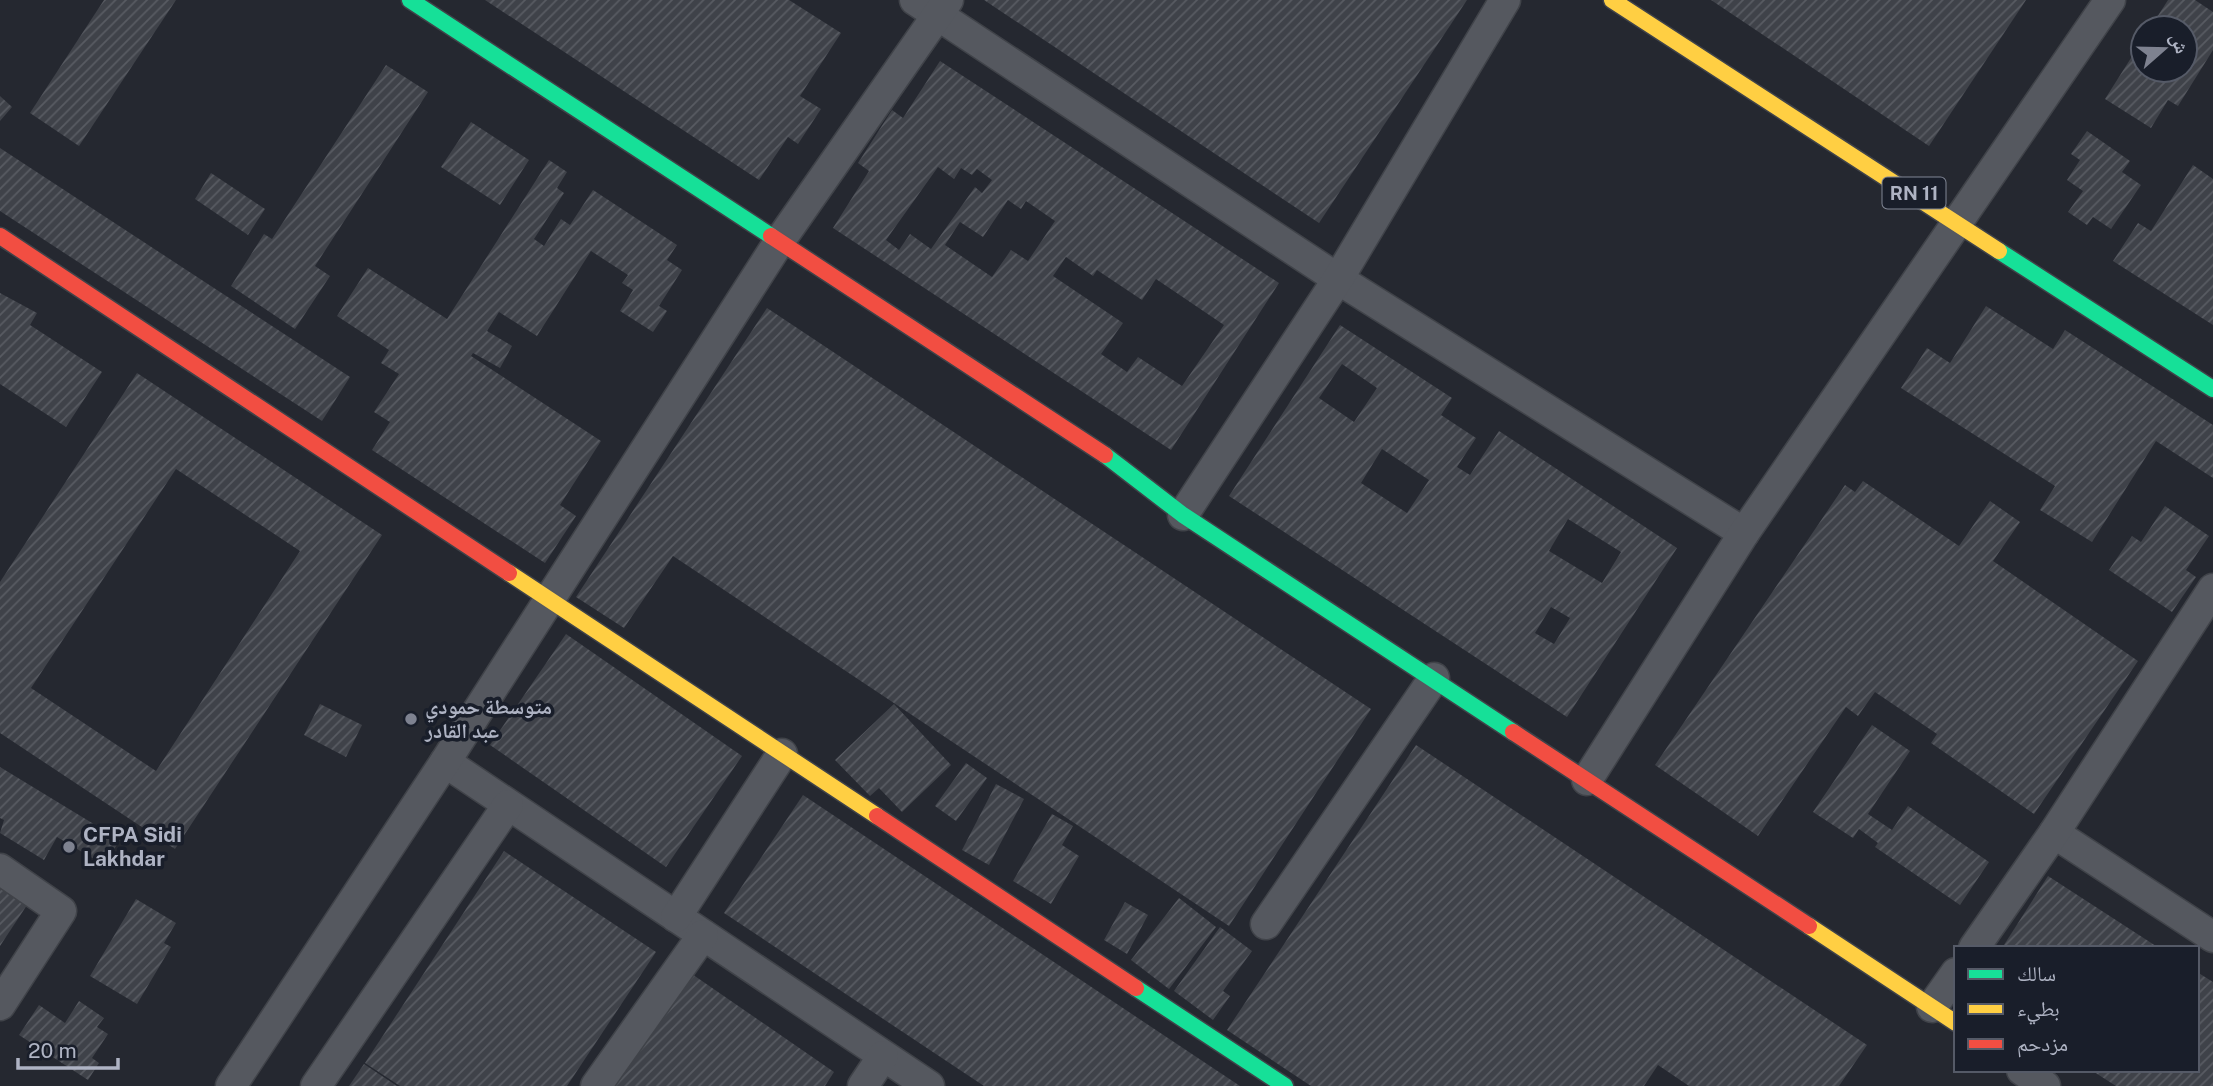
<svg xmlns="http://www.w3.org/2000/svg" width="2213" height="1086" font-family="'Public Sans','Noto Naskh Arabic',sans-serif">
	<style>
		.building { fill: url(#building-hatch); fill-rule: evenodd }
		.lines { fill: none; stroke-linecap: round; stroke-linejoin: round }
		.street-casing { stroke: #404349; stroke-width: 33 }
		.fast-casing { stroke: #404349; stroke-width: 19 }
		.slow-casing { stroke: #404349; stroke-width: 19 }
		.jam-casing { stroke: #404349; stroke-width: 19 }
		.street { stroke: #55585f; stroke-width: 30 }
		.fast { stroke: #16e098; stroke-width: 16 }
		.slow { stroke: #ffcf43; stroke-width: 16 }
		.jam { stroke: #f24e42; stroke-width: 16 }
		.poi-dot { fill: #7e8290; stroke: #191e2a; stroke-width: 2.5 }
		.labels { text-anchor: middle; stroke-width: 7; stroke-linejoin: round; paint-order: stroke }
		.shield { fill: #191e2a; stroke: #818695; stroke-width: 2 }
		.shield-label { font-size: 19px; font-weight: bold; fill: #aeb3c3 }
		.poi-label { font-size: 21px; font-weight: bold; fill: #aeb3c3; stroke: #191e2a; text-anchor: start }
	</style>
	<defs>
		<pattern id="building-hatch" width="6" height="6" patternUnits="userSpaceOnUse" patternTransform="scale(1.75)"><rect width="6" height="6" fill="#3f4249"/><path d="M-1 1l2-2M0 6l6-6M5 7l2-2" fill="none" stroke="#585b62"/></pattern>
	</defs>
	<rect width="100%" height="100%" fill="#252830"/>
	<g class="building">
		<path d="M104,0H176L79,146L30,113Z"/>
		<path d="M485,0H789L841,33L800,96L821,109L798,144L788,137L759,180Z"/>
		<path d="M984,0H1467L1319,223Z"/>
		<path d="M1711,0H2026L1929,146Z"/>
		<path d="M2168,0H2195L2213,12V50L2178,106L2168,100L2151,128L2105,99L2143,39V70H2185V28H2150Z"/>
		<path d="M940,61L1279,283L1171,450L833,228L869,171L858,163L892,110L903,118ZM938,167L954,179L961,168L972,175L977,169L992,180L982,193L975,187L931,249L910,234L899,250L886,240ZM1008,200L1021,209L1026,201L1055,221L1028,261L1011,250L992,277L945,245L960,222L983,237ZM1066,257L1093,276L1097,270L1142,300L1156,279L1224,325L1182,386L1138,357L1127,372L1101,354L1123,323L1053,276Z"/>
		<path d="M386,65L428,92L315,266L330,276L295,329L231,286L264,234L272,239Z"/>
		<path d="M0,96L12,107L0,121Z"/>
		<path d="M471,122L529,160L500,205L441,167Z"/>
		<path d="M2087,131L2130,161L2122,172L2141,185L2111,229L2093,217L2087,225L2068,212L2083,191L2067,180L2080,160L2071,154Z"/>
		<path d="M0,148L350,377L322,421L0,211Z"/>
		<path d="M549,160L567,172L557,188L564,193L534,239L544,246L561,219L570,225L593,190L677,245L667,260L682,270L659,306L667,311L653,332L620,311L633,290L622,283L628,275L591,251L537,336L499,312L487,331L512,346L500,368L473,353L471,356L601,441L560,505L576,516L545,563L372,450L390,422L374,412L399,374L381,363L389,350L337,316L368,268L447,319Z"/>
		<path d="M2193,165L2213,179V325L2113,261L2138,223L2151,231Z"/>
		<path d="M211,173L265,209L248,235L195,199Z"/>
		<path d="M0,293L37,313L30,325L102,372L66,427L0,384Z"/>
		<path d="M1986,306L2053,349L2065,330L2213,425V478L2156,441L2092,542L2040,510L2055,486L1901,388L1927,348L1950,363Z"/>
		<path d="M767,308L1371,709L1229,926L673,556L624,628L576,597Z"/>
		<path d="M1340,325L1452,398L1441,415L1476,438L1457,467L1470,475L1499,431L1677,548L1567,717L1229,496ZM1342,364L1377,388L1354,422L1319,398ZM1382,449L1429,480L1407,513L1361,483ZM1568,519L1621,552L1602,583L1549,551ZM1551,607L1570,618L1554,644L1535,633Z"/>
		<path d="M137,373L382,535L175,849L0,733V582ZM176,469L300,551L156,771L31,688Z"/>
		<path d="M1863,481L1959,546L1990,501L2020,522L1993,561L2138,661L2034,814L1931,743L1937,734L1875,692L1858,716L1846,707L1758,836L1655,765L1845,485L1855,492Z"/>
		<path d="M2165,506L2209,536L2186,570L2196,577L2172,612L2109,570L2132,536L2141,542Z"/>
		<path d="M566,634L742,756L666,867L490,745Z"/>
		<path d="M320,704L362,725L346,757L304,735Z"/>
		<path d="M894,704L951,765L902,812L879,788L870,796L835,760Z"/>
		<path d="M1872,725L1910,751L1868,814L1892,830L1908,806L1989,862L1960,905L1875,847L1878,843L1859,829L1853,838L1813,812Z"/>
		<path d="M1416,745L1867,1045L1839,1086H1689L1658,1065L1644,1086H1311L1227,1030Z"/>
		<path d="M966,763L987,778L956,821L935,806Z"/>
		<path d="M0,767L120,840L104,865L57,837L44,860L0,833L4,820L0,818Z"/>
		<path d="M996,784L1024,799L989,865L962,850Z"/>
		<path d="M803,795L1240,1086H984L724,913Z"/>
		<path d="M1052,814L1073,826L1062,845L1079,856L1051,904L1013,881Z"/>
		<path d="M504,851L656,952L567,1086H400L365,1063Z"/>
		<path d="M2048,876L2159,948H2002Z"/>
		<path d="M0,883L29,902L0,946Z"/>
		<path d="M1179,898L1216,927L1169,989L1131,960Z"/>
		<path d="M136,899L176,923L164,943L171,947L137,1004L90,976Z"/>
		<path d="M1125,902L1148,915L1127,954L1104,940Z"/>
		<path d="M1220,927L1252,951L1223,991L1230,996L1213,1020L1174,991Z"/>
		<path d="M689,972L834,1072L825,1086H610Z"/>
		<path d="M2197,972L2213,982V1086H2116L2091,1070H2197Z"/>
		<path d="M79,1001L104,1018L97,1027L108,1034L92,1058L99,1063L88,1080L19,1035L39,1005L65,1023Z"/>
		<path d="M364,1064L397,1086H349Z"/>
	</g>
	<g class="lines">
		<g class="street-casing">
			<g id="street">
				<path d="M915,0L1338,279L1744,533"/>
				<path d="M1183,515L1338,279L1505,0"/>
				<path d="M445,762L929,1086"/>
				<path d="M1587,780L1744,533L2110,0"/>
				<path d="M2054,833L2213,937"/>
				<path d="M0,869L61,911L0,1005"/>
				<path d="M676,917L782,754"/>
				<path d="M1266,924L1434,678"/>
				<path d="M1974,948L2054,833L2213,589"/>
				<path d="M1932,1007L1956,973"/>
				<path d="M2022,1070L2045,1086"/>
				<path d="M231,1086L445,762L779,242L948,0"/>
				<path d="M316,1086L508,805"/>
				<path d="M596,1086L703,935"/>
				<path d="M863,1086L883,1056"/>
			</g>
		</g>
		<g class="fast-casing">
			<g id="fast">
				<path d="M410,0L771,236"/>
				<path d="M1999,251L2213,389"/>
				<path d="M1105,455L1183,515L1513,732"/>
				<path d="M1136,988L1285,1086"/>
			</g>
		</g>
		<g class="slow-casing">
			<g id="slow">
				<path d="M1612,0L1999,251"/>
				<path d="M509,573L877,816"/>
				<path d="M1809,926L1956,1023"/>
			</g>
		</g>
		<g class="jam-casing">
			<g id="jam">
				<path d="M0,236L509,573"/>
				<path d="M771,236L1105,455"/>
				<path d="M1513,732L1809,926"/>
				<path d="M877,816L1136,988"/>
			</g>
		</g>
		<use href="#street" class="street"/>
		<use href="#fast" class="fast"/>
		<use href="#slow" class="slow"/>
		<use href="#jam" class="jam"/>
	</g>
	<g class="poi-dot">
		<circle cx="411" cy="719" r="7"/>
		<circle cx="69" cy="847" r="7"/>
	</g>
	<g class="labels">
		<rect class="shield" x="1882.5" y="177.5" width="63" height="31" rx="5"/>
		<g class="shield-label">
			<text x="1914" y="200">RN 11</text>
		</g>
		<g class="poi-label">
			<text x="425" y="714">متوسطة حمودي<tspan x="425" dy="24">عبد القادر</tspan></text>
			<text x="83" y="842">CFPA Sidi<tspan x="83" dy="24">Lakhdar</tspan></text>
		</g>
	</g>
	<rect x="1954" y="946" width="245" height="126" fill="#191e2a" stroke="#555a67" stroke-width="2"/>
	<rect x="1968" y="969" width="35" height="10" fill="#16e098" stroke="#555a67" stroke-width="2"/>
	<text x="2017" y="981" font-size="21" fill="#aeb3c3">سالك</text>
	<rect x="1968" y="1004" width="35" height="10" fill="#ffcf43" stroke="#555a67" stroke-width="2"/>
	<text x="2017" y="1016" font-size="21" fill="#aeb3c3">بطيء</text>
	<rect x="1968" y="1039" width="35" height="10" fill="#f24e42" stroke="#555a67" stroke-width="2"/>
	<text x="2017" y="1051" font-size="21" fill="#aeb3c3">مزدحم</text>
	<g transform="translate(2164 49) rotate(70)"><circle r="33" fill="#191e2a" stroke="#555a67" stroke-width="2"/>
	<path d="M0-5L12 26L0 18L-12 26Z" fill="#7e8290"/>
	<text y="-10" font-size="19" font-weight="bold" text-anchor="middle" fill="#aeb3c3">ش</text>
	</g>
	<path d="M18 1058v10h100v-10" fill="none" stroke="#aeb3c3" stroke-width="3.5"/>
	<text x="28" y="1058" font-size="21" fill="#aeb3c3" stroke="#191e2a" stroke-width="5" paint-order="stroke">20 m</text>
</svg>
